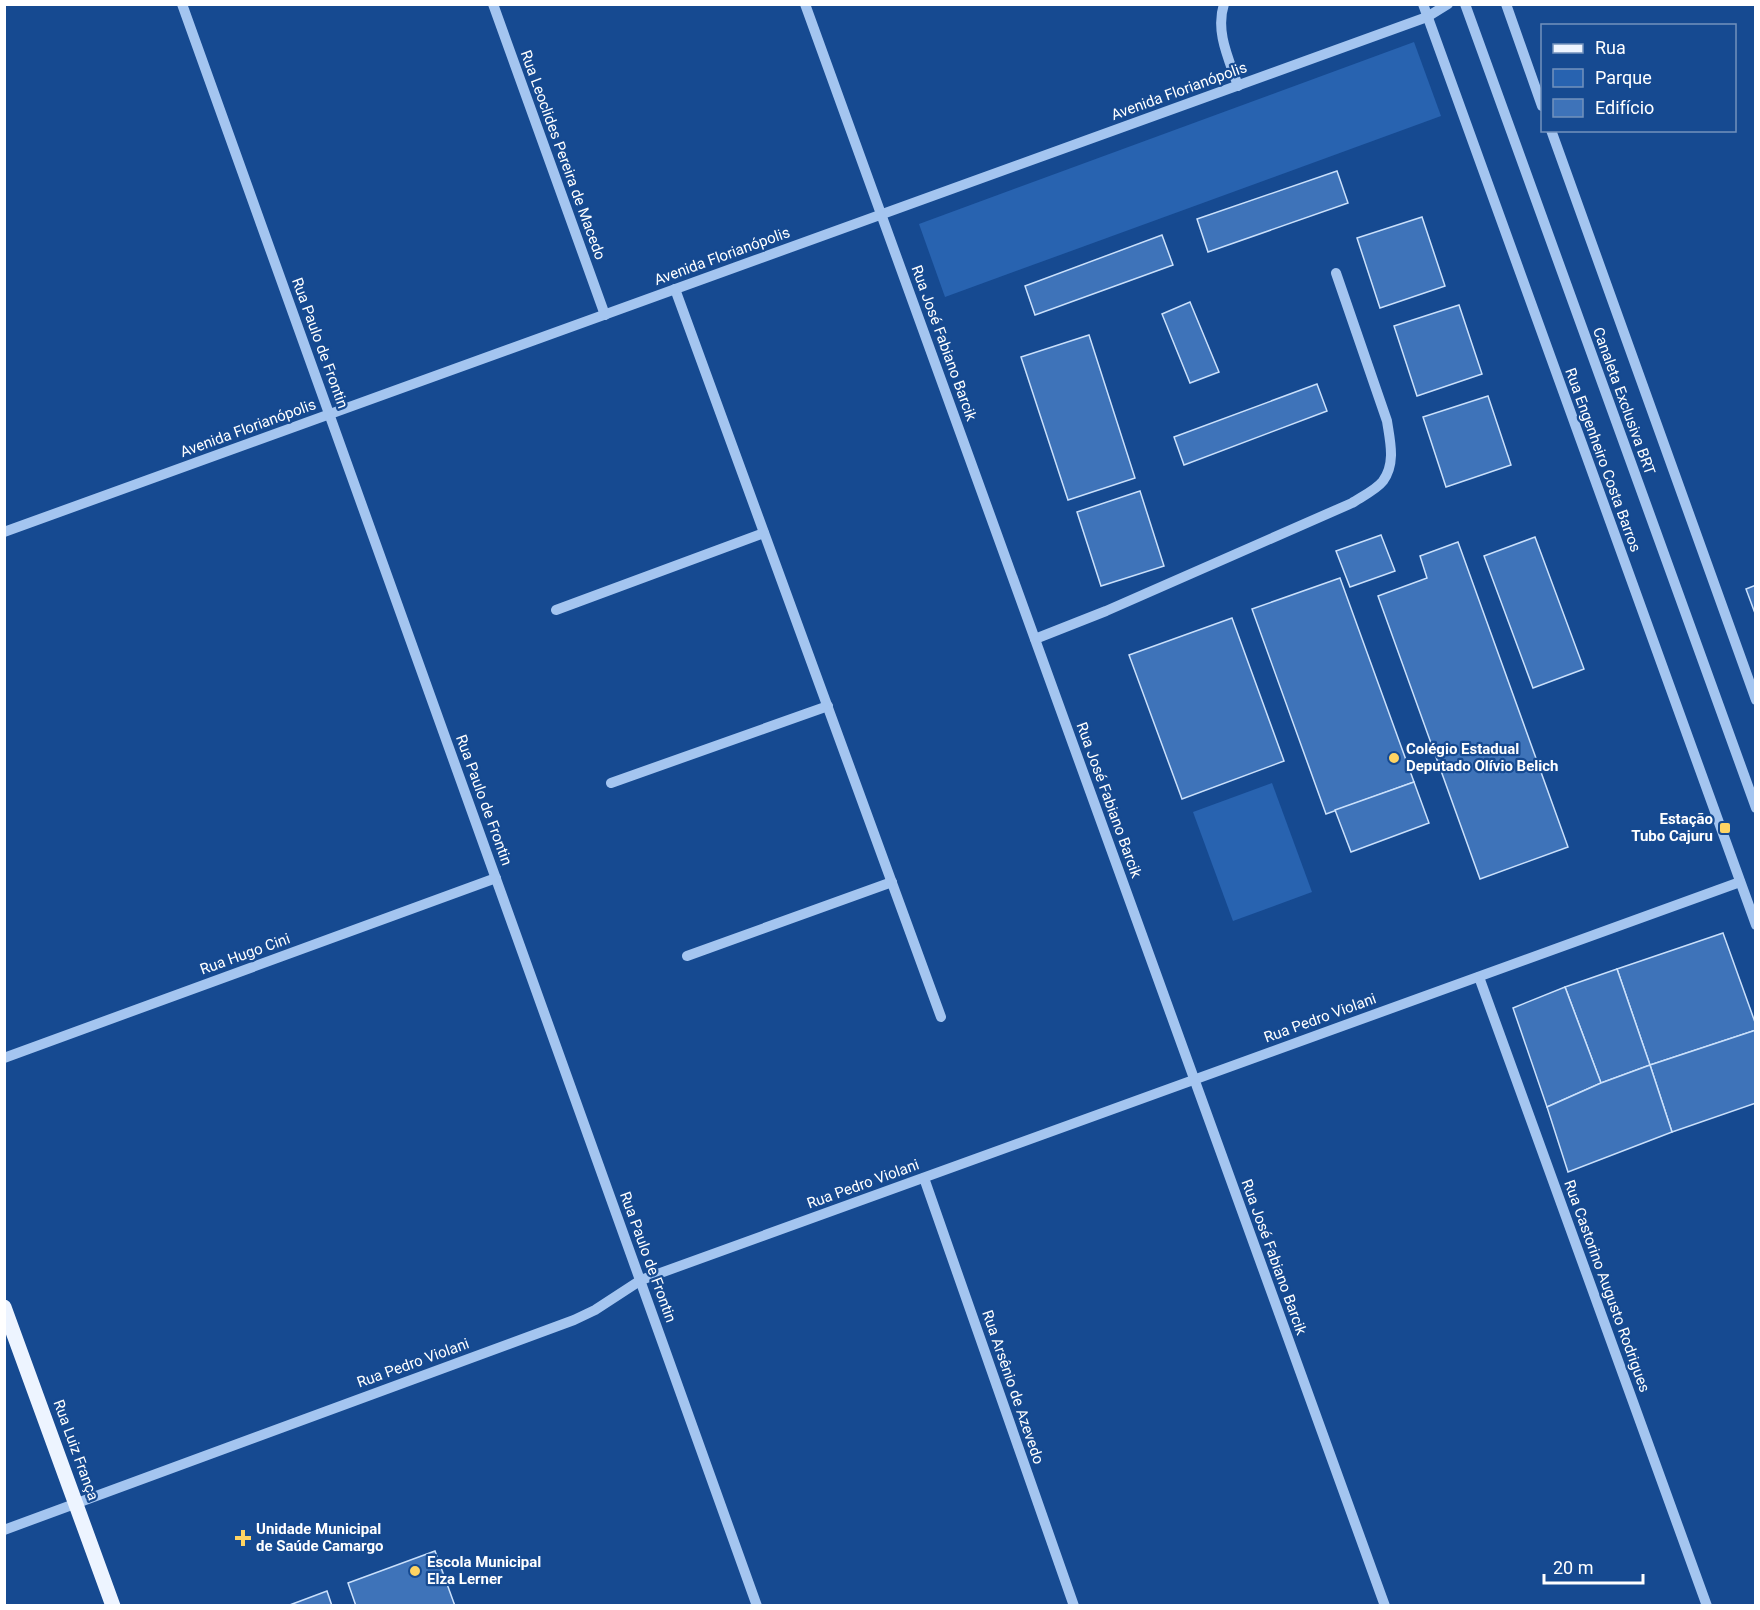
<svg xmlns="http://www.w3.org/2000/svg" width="1760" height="1610" font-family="Roboto,sans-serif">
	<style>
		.green { fill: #2863b0 }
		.building { fill: #3e73b9; stroke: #cae0fb; stroke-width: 1.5 }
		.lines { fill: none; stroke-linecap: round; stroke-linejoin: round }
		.minor { stroke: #a4c5f0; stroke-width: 10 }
		.major { stroke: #edf4ff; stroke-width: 15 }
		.poi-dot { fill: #ffd463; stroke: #164a91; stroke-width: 2 }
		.labels { text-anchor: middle; stroke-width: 4.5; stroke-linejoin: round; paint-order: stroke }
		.street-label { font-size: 15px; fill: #fff; stroke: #164a91 }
		.poi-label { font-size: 15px; font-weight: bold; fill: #fff; stroke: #164a91; text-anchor: start }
	</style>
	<rect width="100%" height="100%" fill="#164a91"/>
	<g class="green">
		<path d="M1414,42L1441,116L945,297L919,224Z"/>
		<path d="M1272,783L1312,892L1233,921L1193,812Z"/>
	</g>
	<g class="building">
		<path d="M1337,171L1348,203L1208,252L1197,219Z"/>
		<path d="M1422,217L1445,286L1380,308L1357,238Z"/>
		<path d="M1162,235L1173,265L1035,315L1025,286Z"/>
		<path d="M1190,302L1219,372L1190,383L1162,314Z"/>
		<path d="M1459,305L1482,374L1417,396L1394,326Z"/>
		<path d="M1089,335L1135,478L1068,500L1021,357Z"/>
		<path d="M1317,384L1327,411L1184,465L1174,437Z"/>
		<path d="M1488,396L1511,465L1446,487L1423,417Z"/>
		<path d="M1140,491L1164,566L1101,586L1077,512Z"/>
		<path d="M1381,535L1395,571L1350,587L1336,551Z"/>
		<path d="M1535,537L1584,669L1533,688L1484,556Z"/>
		<path d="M1458,542L1568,847L1480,879L1378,596L1427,578L1420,556Z"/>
		<path d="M1340,578L1414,782L1326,814L1252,609Z"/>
		<path d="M1756,585V616L1746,589Z"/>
		<path d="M1232,618L1284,761L1182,799L1129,655Z"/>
		<path d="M1414,782L1429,823L1351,852L1335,810Z"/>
		<path d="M1723,933L1756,1025V1030L1650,1065L1617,969Z"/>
		<path d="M1617,969L1650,1065L1601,1083L1565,987Z"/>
		<path d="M1565,987L1601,1083L1547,1107L1513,1008Z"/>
		<path d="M1756,1030V1103L1672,1132L1650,1065Z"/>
		<path d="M1650,1065L1672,1132L1568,1172L1547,1107L1601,1083Z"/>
		<path d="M435,1551L455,1606H356L348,1583Z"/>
		<path d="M327,1591L332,1606H287Z"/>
	</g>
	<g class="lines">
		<g class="minor">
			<path d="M182,4L757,1606"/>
			<path d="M493,4L605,315"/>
			<path d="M805,4L1385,1606"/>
			<path d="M1224,4C1215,32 1229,59 1238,86"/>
			<path d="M1423,4L1756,925"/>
			<path d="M1465,4L1756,808"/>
			<path d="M1506,4L1542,106"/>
			<path d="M1551,130L1756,700"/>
			<path d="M675,289L941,1017"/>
			<path d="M4,532L1427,17L1448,4"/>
			<path d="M556,610L764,533"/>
			<path d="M1035,639L1106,611L1352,503C1361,497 1376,490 1383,481C1396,463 1390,441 1387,421L1336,273"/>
			<path d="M611,783L828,706"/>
			<path d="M687,956L892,882"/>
			<path d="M1479,977L1707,1606"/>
			<path d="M4,1058L496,878"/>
			<path d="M924,1178L1074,1606"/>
			<path d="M4,1530L574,1320L595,1310L641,1280L1740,882"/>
		</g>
		<path class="major" d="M4,1307L113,1606"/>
	</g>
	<g class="poi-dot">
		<circle cx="1394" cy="758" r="6"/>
		<rect x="1719" y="822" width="12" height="12" rx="3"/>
		<path d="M240 1529h6v6h6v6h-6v6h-6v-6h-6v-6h6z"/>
		<circle cx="415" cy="1571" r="6"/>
	</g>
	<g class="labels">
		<g class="street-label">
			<text transform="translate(1179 91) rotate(-20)" y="5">Avenida Florianópolis</text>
			<text transform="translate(563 155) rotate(70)" y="5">Rua Leoclides Pereira de Macedo</text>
			<text transform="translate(722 256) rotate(-20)" y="5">Avenida Florianópolis</text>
			<text transform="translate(320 343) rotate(70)" y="5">Rua Paulo de Frontin</text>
			<text transform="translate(944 343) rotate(70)" y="5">Rua José Fabiano Barcik</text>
			<text transform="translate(1624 401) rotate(70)" y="5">Canaleta Exclusiva BRT</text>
			<text transform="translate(248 428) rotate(-20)" y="5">Avenida Florianópolis</text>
			<text transform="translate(1603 460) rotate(70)" y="5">Rua Engenheiro Costa Barros</text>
			<text transform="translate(484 800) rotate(70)" y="5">Rua Paulo de Frontin</text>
			<text transform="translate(1109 800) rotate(70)" y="5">Rua José Fabiano Barcik</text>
			<text transform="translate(245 954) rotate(-20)" y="5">Rua Hugo Cini</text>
			<text transform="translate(1320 1018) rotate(-20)" y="5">Rua Pedro Violani</text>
			<text transform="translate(863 1184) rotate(-20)" y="5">Rua Pedro Violani</text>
			<text transform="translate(648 1257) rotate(70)" y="5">Rua Paulo de Frontin</text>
			<text transform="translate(1274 1257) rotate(70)" y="5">Rua José Fabiano Barcik</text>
			<text transform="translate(1607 1286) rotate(70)" y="5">Rua Castorino Augusto Rodrigues</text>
			<text transform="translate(413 1363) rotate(-20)" y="5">Rua Pedro Violani</text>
			<text transform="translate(1013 1387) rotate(71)" y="5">Rua Arsênio de Azevedo</text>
			<text transform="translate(76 1450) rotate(70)" y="5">Rua Luiz França</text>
		</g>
		<g class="poi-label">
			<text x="1406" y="754">Colégio Estadual<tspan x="1406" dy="17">Deputado Olívio Belich</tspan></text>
			<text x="1713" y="824" text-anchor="end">Estação<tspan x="1713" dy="17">Tubo Cajuru</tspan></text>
			<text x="256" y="1534">Unidade Municipal<tspan x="256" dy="17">de Saúde Camargo</tspan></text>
			<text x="427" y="1567">Escola Municipal<tspan x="427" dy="17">Elza Lerner</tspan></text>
		</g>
	</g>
	<rect width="1760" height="1610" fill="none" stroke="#ffffff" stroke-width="12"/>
	<rect x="1541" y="24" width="195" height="108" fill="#164a91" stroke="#7392bd" stroke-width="1.5"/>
	<rect x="1553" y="44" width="30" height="9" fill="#edf4ff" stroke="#7392bd" stroke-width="1.5"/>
	<text x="1595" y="54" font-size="18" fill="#ffffff">Rua</text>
	<rect x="1553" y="69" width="30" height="18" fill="#2863b0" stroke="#7392bd" stroke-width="1.5"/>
	<text x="1595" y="84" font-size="18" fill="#ffffff">Parque</text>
	<rect x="1553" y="99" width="30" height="18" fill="#3e73b9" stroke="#7392bd" stroke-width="1.5"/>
	<text x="1595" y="114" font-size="18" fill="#ffffff">Edifício</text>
	<path d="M1544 1574v9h99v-9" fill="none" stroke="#ffffff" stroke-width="3"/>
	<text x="1553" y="1574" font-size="18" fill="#ffffff" stroke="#164a91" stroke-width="4.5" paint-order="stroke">20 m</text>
</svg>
